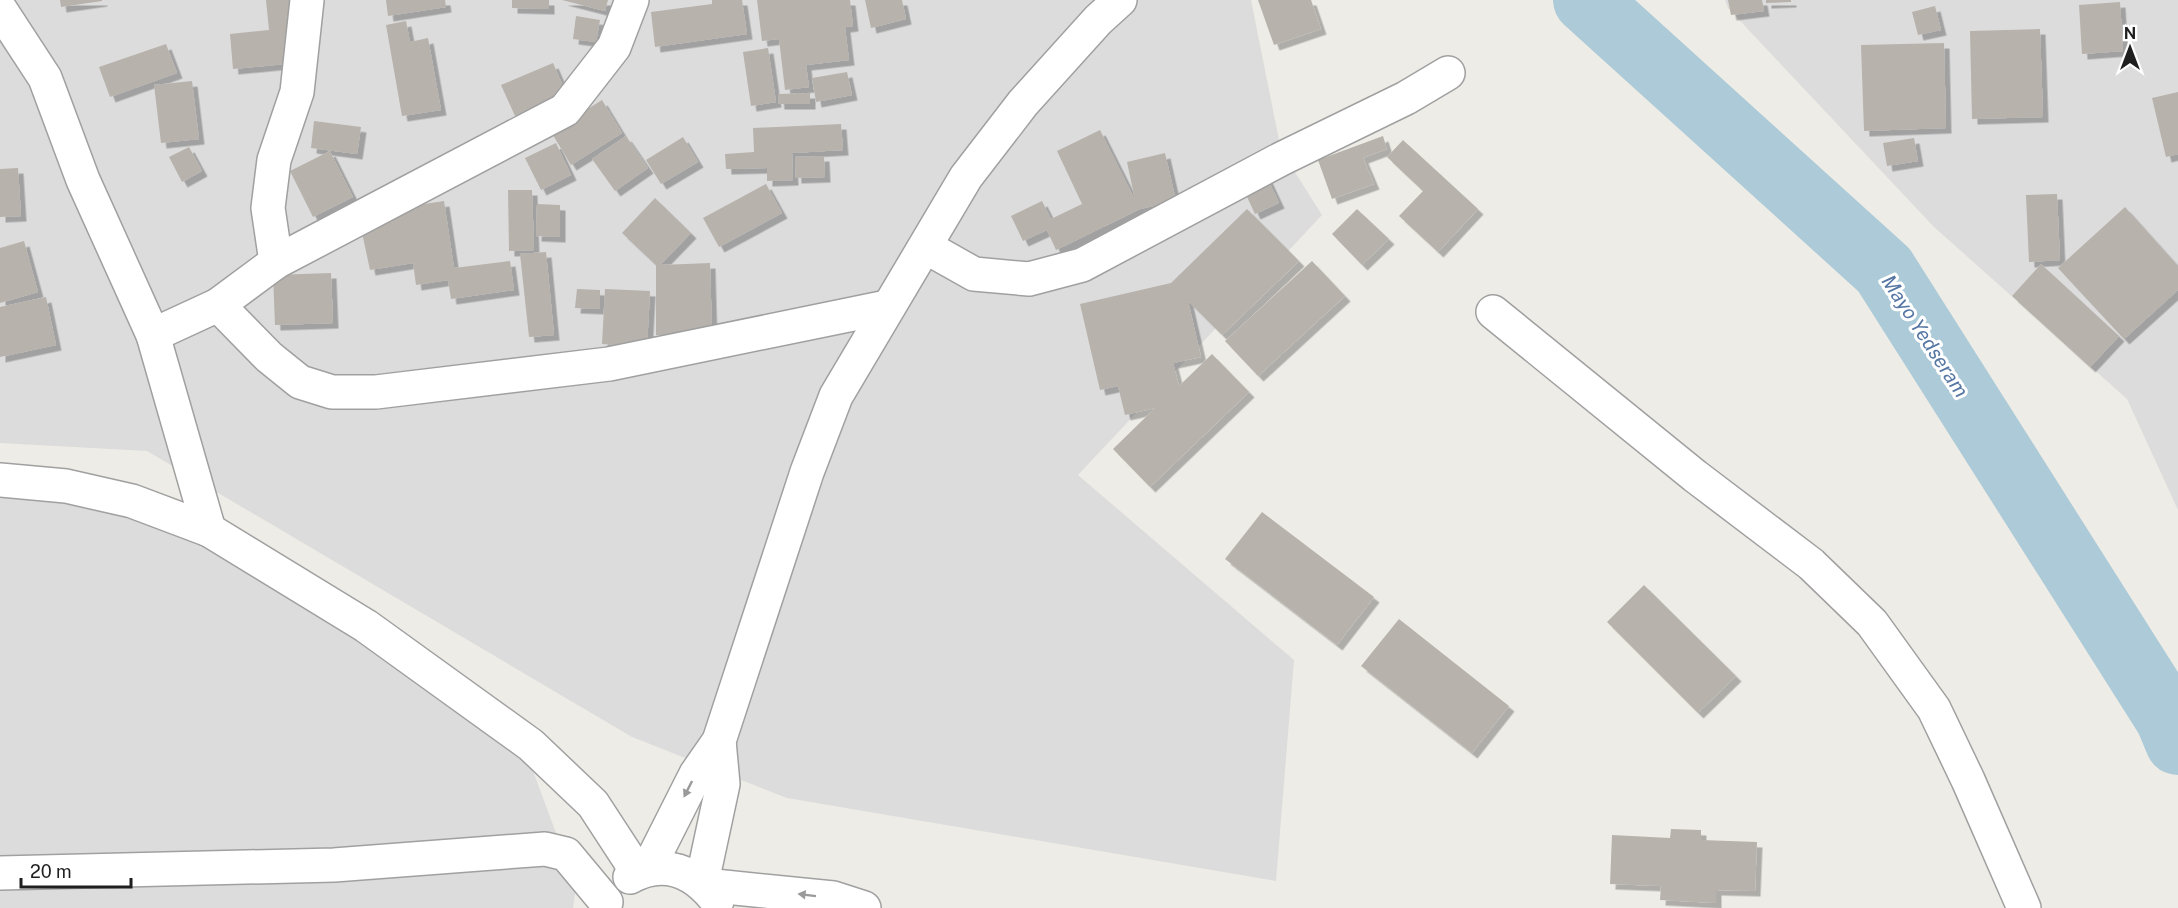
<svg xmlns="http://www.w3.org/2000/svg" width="2178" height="908" font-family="'Public Sans',sans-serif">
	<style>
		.residential { fill: #dddcdc }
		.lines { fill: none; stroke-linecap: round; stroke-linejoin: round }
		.river { stroke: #accad7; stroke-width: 66 }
		.building { fill: #b7b2ac; filter: url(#shadow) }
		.minor-casing { stroke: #a0a0a0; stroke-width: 36 }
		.minor { stroke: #fff; stroke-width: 33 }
		.oneway { fill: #9a9a9a }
		.labels { text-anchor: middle; stroke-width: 6; stroke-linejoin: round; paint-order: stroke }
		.water-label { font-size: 20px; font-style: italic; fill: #5676a4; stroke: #fff }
	</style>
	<defs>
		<filter id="shadow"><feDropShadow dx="5.5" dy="5.5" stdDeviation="0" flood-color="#0004"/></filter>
	</defs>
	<rect width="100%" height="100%" fill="#eeece6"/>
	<g class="residential">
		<path d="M0,0H1251L1281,150L1322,215L1078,475L1294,660L1276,881L787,798L632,737L147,451L0,443Z"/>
		<path d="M1725,0H2178V510L2127,399L1934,227L1728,8Z"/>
		<path d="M0,480L190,530L526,752L576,887L573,908H0Z"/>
	</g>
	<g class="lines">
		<path class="river" d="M1586,0L1884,270L2168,718L2178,742"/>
	</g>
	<g class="building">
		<path d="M60,0H102V1L61,7Z"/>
		<path d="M266,0H289L295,63L233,69L230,34L269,30Z"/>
		<path d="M386,0H445L446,7L388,16Z"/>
		<path d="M512,0H549V9L512,8Z"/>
		<path d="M562,0H608L605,11Z"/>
		<path d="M712,0H742L747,34L655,47L651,12L712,4Z"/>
		<path d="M757,0H850L853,26L845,27L849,60L806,65L809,87L785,90L779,39L762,41Z"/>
		<path d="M865,0H902L906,19L871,28Z"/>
		<path d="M1258,0H1311L1321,29L1274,45Z"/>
		<path d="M1728,0H1762L1764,11L1731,15Z"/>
		<path d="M1766,0H1791V2L1766,3Z"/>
		<path d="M2120,2L2123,51L2082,54L2079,5Z"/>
		<path d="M1935,6L1941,30L1918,35L1912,12Z"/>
		<path d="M576,16L600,20L596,42L573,39Z"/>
		<path d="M406,21L410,42L428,38L441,110L402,116L386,25Z"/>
		<path d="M2040,29L2043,117L1972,119L1970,31Z"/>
		<path d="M1944,43L1946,128L1864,131L1861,45Z"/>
		<path d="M166,44L177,73L110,97L99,67Z"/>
		<path d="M768,48L776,102L751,106L743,52Z"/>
		<path d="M553,63L566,93L515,116L501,85Z"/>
		<path d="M847,72L852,95L816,102L812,78Z"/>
		<path d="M192,81L199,139L161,143L154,85Z"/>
		<path d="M2178,92V154L2166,157L2152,98Z"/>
		<path d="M810,93V104H779L778,94Z"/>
		<path d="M602,100L622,133L571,165L551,132Z"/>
		<path d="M314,121L361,127L357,154L311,148Z"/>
		<path d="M841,124L843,150L792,153L793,180L767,181V168L726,169L725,154L754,152L753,128Z"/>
		<path d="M1100,130L1135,200L1127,162L1165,153L1176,201L1140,209L1056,250L1047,230L1023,241L1011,216L1042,201L1051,219L1082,204L1057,151Z"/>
		<path d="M626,136L648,168L615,191L592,159Z"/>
		<path d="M1383,136L1387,149L1363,158L1374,184L1332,199L1318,160Z"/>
		<path d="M683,137L698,162L661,184L646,160Z"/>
		<path d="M1914,138L1918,161L1887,166L1883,143Z"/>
		<path d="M1403,140L1478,209L1438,252L1399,216L1423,191L1387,157Z"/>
		<path d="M556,143L571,175L541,190L525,158Z"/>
		<path d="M189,147L202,171L182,182L169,157Z"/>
		<path d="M330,151L353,197L313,217L290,171Z"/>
		<path d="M824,156L825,177L796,178L795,157Z"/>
		<path d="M18,168L21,216L0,217V169Z"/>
		<path d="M1265,173L1279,203L1255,214L1241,184Z"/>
		<path d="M766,184L782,213L719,247L703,218Z"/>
		<path d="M508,190H532L534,250L509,251Z"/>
		<path d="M2057,194L2060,260L2029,262L2026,195Z"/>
		<path d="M655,198L691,233L660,265L710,263L712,334L656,335V265L622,233Z"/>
		<path d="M444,201L454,268L510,261L514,290L451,299L448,280L416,285L413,263L370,270L358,214Z"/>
		<path d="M537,204L560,205V237L536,236Z"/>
		<path d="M2125,207L2178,266V290L2124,339L2058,268Z"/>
		<path d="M1247,209L1299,261L1222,335L1188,301L1201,357L1173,363L1179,386L1212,354L1249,392L1150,487L1113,449L1155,408L1125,415L1118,386L1100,390L1080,304L1171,283Z"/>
		<path d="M1357,209L1389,239L1362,265L1332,234Z"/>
		<path d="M24,241L38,292L0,303V248Z"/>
		<path d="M546,252L554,335L529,337L520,254Z"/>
		<path d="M1312,261L1345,296L1258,376L1225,341Z"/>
		<path d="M2041,264L2119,336L2090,367L2012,296Z"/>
		<path d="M331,273L333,323L275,325L273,275Z"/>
		<path d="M577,289L600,290V309L575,308Z"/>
		<path d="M605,289L650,291L647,347L602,344Z"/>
		<path d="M46,297L56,345L0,357V307Z"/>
		<path d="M1262,512L1374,597L1337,645L1225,559Z"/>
		<path d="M1644,585L1736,676L1698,713L1607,622Z"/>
		<path d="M1399,619L1509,706L1472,753L1361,666Z"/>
		<path d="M1671,829L1701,830V840L1757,842L1755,891L1716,890V903L1660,900L1661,886L1610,884L1612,835L1670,838Z"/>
	</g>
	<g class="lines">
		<g class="minor-casing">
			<g id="minor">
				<path d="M0,9L45,78L83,180L153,335L209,530"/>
				<path d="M926,247L974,274L1029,279L1082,265L1281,159L1406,98L1448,73"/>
				<path d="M276,262L268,208L274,160L297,92L307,0"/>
				<path d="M218,305L269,357L300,382L332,392H376L609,364L887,307"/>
				<path d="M1493,312L1695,476L1811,564L1872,623L1934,709L1968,780L2024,908"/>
				<path d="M153,335L218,305L276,262L565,110L614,47L632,0"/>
				<path d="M0,480L66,486L132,501L209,530L366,626L531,745L593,804L638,873"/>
				<path d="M648,869L696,774L719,741L807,472L836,396L966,177L1023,103L1098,20L1120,0"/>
				<path d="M0,873L334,865L545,849L566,854L606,902"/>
				<path d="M630,877C664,858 695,872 717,901"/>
				<path d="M702,882L723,784L719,741"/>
				<path d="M705,885L833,898L864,908"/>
			</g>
		</g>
		<use href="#minor" class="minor"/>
	</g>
	<defs><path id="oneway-solid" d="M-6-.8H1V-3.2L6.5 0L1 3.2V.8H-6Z" transform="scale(1.5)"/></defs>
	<g class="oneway">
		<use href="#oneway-solid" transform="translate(688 789) rotate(117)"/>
		<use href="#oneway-solid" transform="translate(807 895) rotate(-173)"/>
	</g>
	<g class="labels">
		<g class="water-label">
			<text transform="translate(1925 336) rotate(57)" y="7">Mayo Yedseram</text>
		</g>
	</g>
	<g transform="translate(2130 48)" stroke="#ffffff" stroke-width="4.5" paint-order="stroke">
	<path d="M0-4.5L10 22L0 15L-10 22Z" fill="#1f1f1f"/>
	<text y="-9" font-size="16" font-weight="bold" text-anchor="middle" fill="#1f1f1f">N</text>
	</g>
	<path d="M21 878v9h110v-9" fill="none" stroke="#1f1f1f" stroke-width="3"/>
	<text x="30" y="878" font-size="18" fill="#1f1f1f" stroke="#ffffff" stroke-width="4.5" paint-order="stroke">20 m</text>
</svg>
